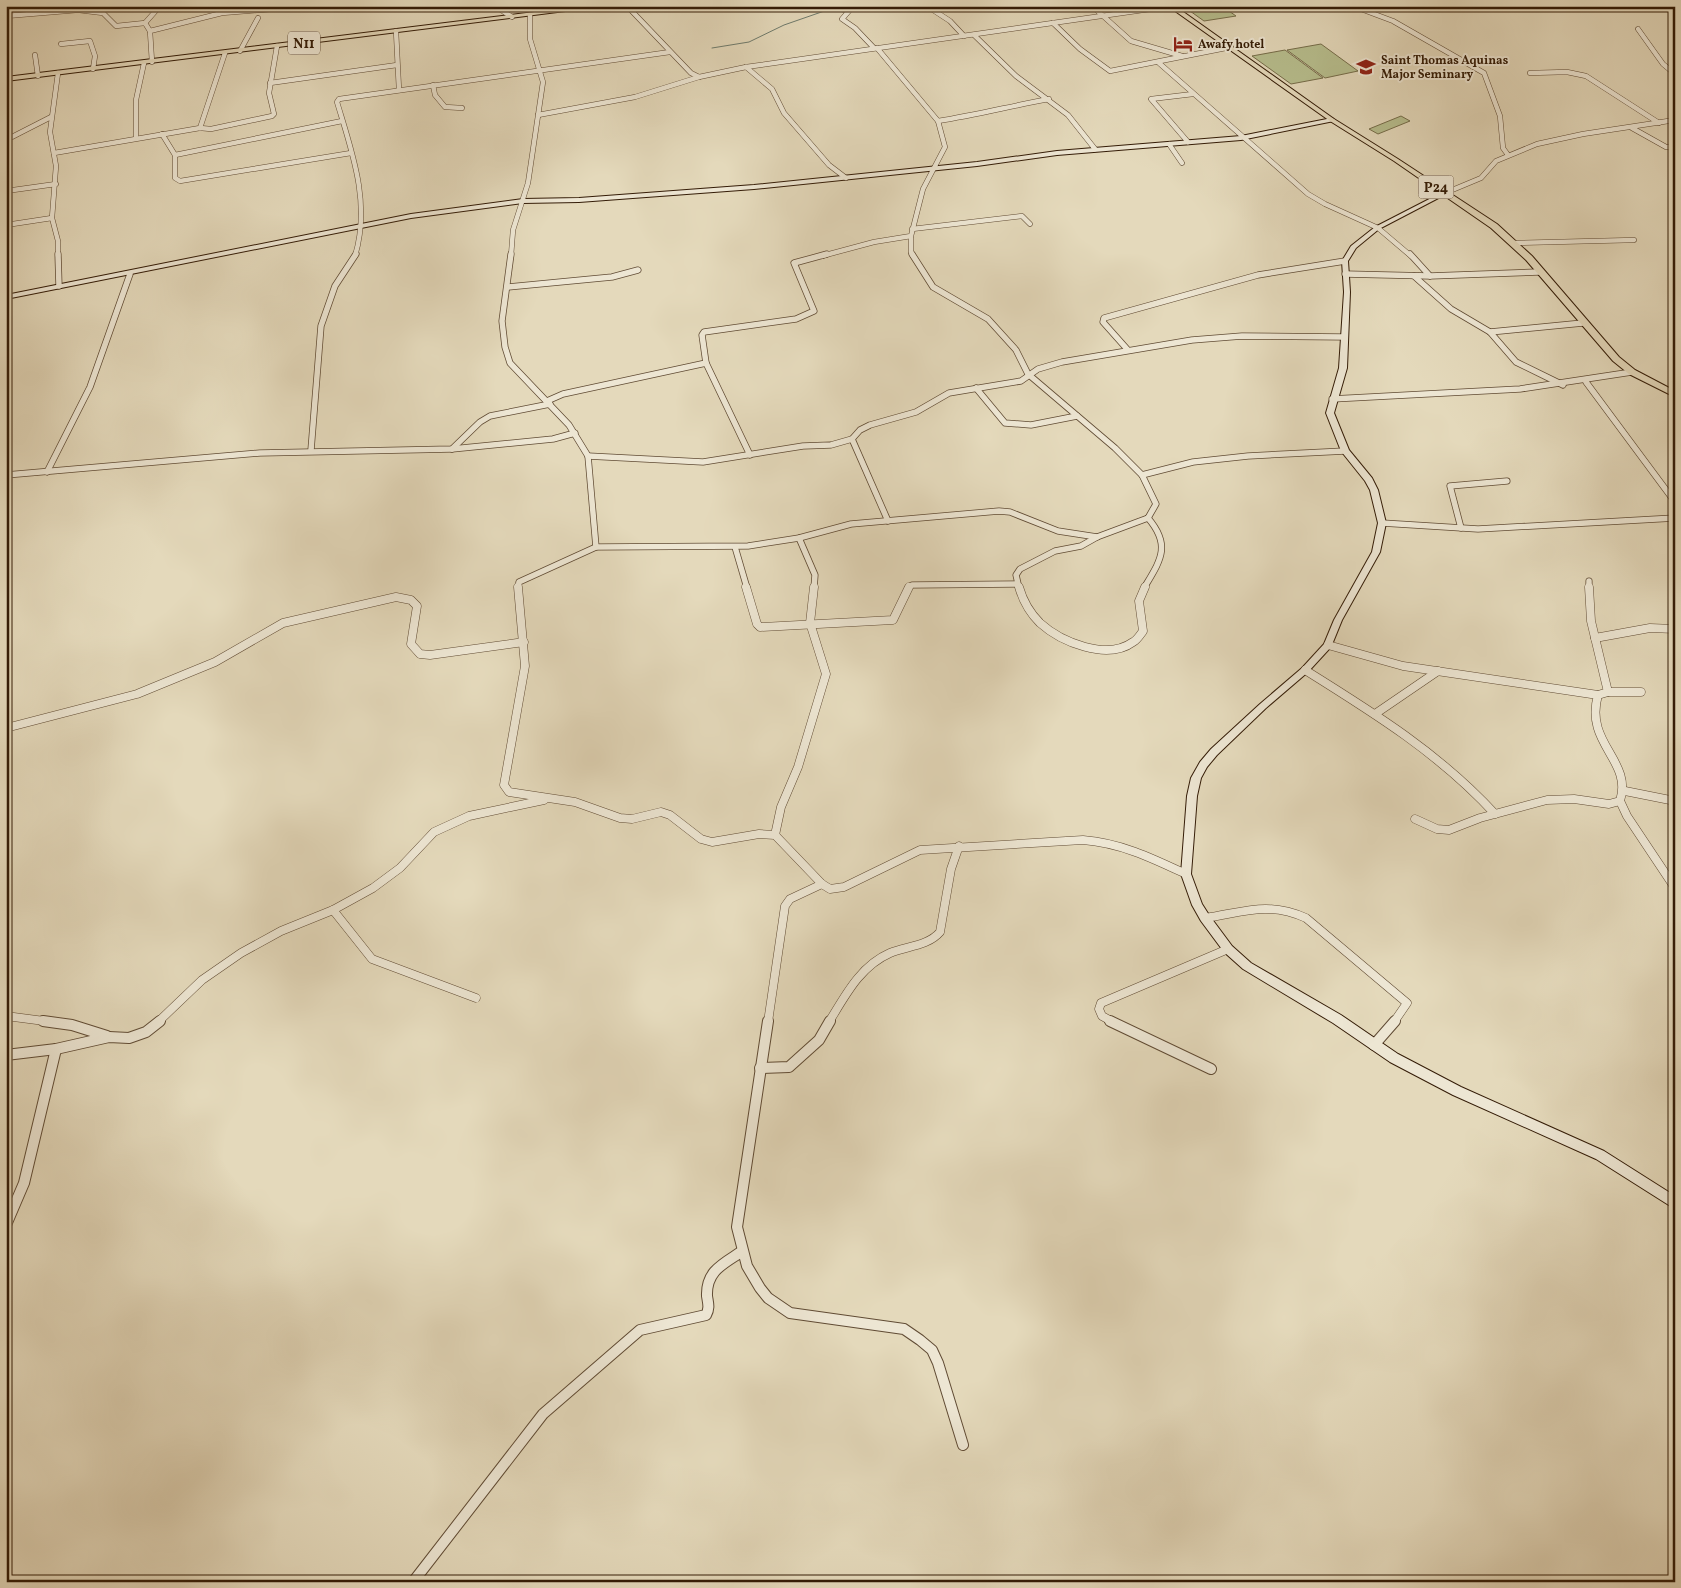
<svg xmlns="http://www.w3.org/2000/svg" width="1681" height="1588" font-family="Vollkorn,serif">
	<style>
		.green { fill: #b7be8e; stroke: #766d4a }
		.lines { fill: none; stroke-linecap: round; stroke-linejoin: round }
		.stream { stroke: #6e7b6d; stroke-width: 1 }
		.street-far3-casing { stroke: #604b34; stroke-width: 5.5 }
		.street-far2-casing { stroke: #604b34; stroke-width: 7 }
		.street-far1-casing { stroke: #604b34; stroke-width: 9 }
		.street-casing { stroke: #604b34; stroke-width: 12 }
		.secondary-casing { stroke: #341c07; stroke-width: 2 }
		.primary-casing { stroke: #341c07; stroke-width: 2 }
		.highway-casing { stroke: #341c07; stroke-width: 2 }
		.street-far3 { stroke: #ede6d3; stroke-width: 4.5 }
		.street-far2 { stroke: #ede6d3; stroke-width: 5.5 }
		.street-far1 { stroke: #ede6d3; stroke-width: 8 }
		.street { stroke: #ede6d3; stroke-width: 10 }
		.secondary { fill: #ede6d3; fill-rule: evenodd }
		.primary { fill: #e4d9bb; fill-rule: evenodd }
		.highway { fill: #e4d9bb; fill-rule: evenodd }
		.labels { text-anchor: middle; stroke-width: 4; stroke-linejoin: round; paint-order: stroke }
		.far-poi-label { font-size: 12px; font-weight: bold; fill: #341c07; stroke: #ede6d3; text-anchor: start }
		.shield { fill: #ede6d3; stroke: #6c5944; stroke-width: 1 }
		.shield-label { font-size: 14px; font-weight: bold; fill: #341c07 }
	</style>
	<rect width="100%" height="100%" fill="#e4d9bb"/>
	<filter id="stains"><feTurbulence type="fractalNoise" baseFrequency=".004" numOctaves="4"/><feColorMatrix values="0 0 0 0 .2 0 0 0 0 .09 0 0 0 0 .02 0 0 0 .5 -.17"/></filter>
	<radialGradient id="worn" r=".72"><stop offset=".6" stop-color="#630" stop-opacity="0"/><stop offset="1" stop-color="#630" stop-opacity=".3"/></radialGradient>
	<g class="green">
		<path d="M1183,6H1222L1236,16L1204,21Z"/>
		<path d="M1321,44L1358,71L1325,78L1287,50Z"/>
		<path d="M1285,50L1323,78L1291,84L1252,56Z"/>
		<path d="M1401,116L1410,121L1378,134L1369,129Z"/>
	</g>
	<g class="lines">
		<g class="stream">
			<path d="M6,10L21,11L34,6"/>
			<path d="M712,48L749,42L784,25L833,8"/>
		</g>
		<g class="street-far3-casing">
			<g id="street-far3">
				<path d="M495,6L512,17"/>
				<path d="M627,6L691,73L699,77"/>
				<path d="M829,6L849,11L842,19L855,28L874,48"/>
				<path d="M927,6L950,21L964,36"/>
				<path d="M1092,6L1131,41L1182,56"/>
				<path d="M1353,6L1393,21L1484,73L1500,116L1503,148L1508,155"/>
				<path d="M6,16L78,10L103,13L116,26L145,23L150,31"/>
				<path d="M145,23L160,6"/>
				<path d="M1053,23L1080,49L1110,71L1231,47"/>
				<path d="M1638,29L1663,64L1675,74"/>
				<path d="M396,31L399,90"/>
				<path d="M974,35L1016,76L1068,115L1095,149"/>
				<path d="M61,44L90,41L95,56L93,69"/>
				<path d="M240,51L258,18"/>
				<path d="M35,55L38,76"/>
				<path d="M152,62L150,31L222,13L308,6"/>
				<path d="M1159,63L1308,194L1325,204L1378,228L1411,256"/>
				<path d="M746,67L772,89L784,113L829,165L846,178"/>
				<path d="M58,73L50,132L56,166L52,218L58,241V256"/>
				<path d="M1530,73L1567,72L1586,76L1659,123"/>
				<path d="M270,83L397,65"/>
				<path d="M433,85L435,95L445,107L462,108"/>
				<path d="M538,115L635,97L699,77L746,67L1171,6"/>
				<path d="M938,121C976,115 1011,106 1049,99"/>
				<path d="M200,128L225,53"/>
				<path d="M1632,128L1666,147L1675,148"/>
				<path d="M162,134L175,155V178L180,181L351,153"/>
				<path d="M136,138V100L144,63"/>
				<path d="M6,140L51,117"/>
				<path d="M1188,142L1151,99L1193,94"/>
				<path d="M1169,144L1182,163"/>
				<path d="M54,153L200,128L211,129L272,116L274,114L269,93L277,46"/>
				<path d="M175,155L342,121"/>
				<path d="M6,191L56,184"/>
				<path d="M1445,193L1481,178L1496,161L1537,144L1583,134L1675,120"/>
				<path d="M6,225L52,218"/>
				<path d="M912,229L1022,216L1030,224"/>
				<path d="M911,236V252L913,256"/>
				<path d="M1515,243L1634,240"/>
				<path d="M355,256C371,203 352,152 337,102L339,99L670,52"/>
				<path d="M511,256L513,230L528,183L543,82L530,39V15"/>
				<path d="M822,256L874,242L911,236L923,189L945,147L938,121L877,48"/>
			</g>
		</g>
		<g class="street-far2-casing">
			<g id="street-far2">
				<path d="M58,254L59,286"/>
				<path d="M511,254L502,321L505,347L510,363L569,425L588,456L596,547"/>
				<path d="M912,254L933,287L988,319L1016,350L1028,374L1115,448L1142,475L1193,462L1248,456L1345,451"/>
				<path d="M1410,254L1430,276"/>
				<path d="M1345,274L1430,276L1539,272"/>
				<path d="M1414,276L1451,309L1490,332L1516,362L1563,385"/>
				<path d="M508,287L612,277L638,270"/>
				<path d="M1490,332L1583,323"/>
				<path d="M1127,349L1103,322L1104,318L1258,275L1345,261"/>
				<path d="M706,363L750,455"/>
				<path d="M1586,382L1675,502"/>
				<path d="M976,388L1005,423L1031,425L1077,416"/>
				<path d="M1332,399L1520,389L1632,372"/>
				<path d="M547,401L563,394L706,363L702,335L704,332L796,319L814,311L794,263L827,254"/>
				<path d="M852,439L888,521"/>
				<path d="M452,449L480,422L490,416L550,404"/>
				<path d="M311,450L321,326L335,286L356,254"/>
				<path d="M588,456L703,462L803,446L831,445L852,439L860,430L870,425L916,412L949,393L1021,381L1038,369L1062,362L1192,340L1242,336L1344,337"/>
				<path d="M47,472L90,387L130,274"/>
				<path d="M6,475L260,453L452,449L553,439L575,433"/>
				<path d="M1142,475L1156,504L1148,518"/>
				<path d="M1382,523L1478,529L1675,518"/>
				<path d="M1461,528L1450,486L1507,481"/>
				<path d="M799,538L815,575L814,588"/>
				<path d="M735,547L747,588"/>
				<path d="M1589,581V588"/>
				<path d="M518,588L519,582L596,547L748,546L799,538L851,524L999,511L1010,512L1058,531L1097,537"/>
				<path d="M908,588L912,585L1017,584"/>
				<path d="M1019,588L1016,575L1020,569L1055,551L1081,546L1097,537L1148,518"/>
				<path d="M1144,588C1160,561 1172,546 1148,518"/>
			</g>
		</g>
		<g class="street-far1-casing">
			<g id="street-far1">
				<path d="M518,587L525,666L504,785L509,792L575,802L620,818L632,819L661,812L670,815L701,839L712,842L759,834L775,835L822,884L830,889L844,887L920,850L1083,840C1121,843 1152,858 1186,874"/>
				<path d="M746,587L757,624L760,627L893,620L909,587"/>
				<path d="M1019,587C1023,601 1030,613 1040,623C1061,642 1107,661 1133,642C1137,640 1140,635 1143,631L1139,601L1145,587"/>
				<path d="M1589,587L1591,621L1608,692L1598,695C1584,744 1633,760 1620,801L1627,816L1675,888"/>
				<path d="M1595,638L1650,628L1675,629"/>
				<path d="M1328,645L1403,666L1598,695"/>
				<path d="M1305,670C1374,713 1440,754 1495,814"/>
				<path d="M1608,692H1641"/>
				<path d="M1375,714L1438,671"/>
				<path d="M6,728L137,694L215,662L283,623L396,597L411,600L417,606L411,644L420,654L430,655L524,642"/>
				<path d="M1625,791L1675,801"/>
				<path d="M1415,819L1437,829L1449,830L1480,818L1547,800L1574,799L1609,804L1620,801"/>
				<path d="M775,835L781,807L798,767L826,674L810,623L814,587"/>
				<path d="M333,910L372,959L476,998"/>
				<path d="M1205,918C1244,912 1268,901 1306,918L1407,1003L1394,1022"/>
				<path d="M6,1016L52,1022"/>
				<path d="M158,1022L202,980L241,953L281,931L333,910L373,888L400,868L434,832L469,816L544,800"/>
				<path d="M768,1022L785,906L790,899L822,884"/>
				<path d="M829,1022C845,996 860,966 890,953C907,946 928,946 940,932L951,869L959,846"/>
				<path d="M1113,1022L1102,1016L1099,1009L1101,1003L1228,949"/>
			</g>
		</g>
		<g class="street-casing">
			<g id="street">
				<path d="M43,1021L72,1025L107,1036"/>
				<path d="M768,1021L737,1227L747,1266L760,1288L768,1298L790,1313L904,1329L920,1340L932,1350L938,1363L963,1445"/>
				<path d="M1110,1021L1211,1069"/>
				<path d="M1374,1045L1395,1021"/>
				<path d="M6,1055L56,1049L109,1037L129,1038L146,1032L160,1021"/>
				<path d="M760,1068L789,1067L819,1040L830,1021"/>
				<path d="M6,1225L24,1183L56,1049"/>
				<path d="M413,1582L543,1414L640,1330L706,1315C710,1308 708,1303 707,1296C706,1271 723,1264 741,1252"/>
			</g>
		</g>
		<g class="secondary-casing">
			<g id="secondary">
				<path d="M1332,118L1335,120L1334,121L1241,140L1057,155L977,166L754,189L579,202L523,203L411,218L6,299V295L411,214L523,199L579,198L754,185L977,162L1057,151L1241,136Z"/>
				<path d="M1443,192L1448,193L1379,229L1356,248L1348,261L1350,292L1347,368L1334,413L1349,450L1372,478L1378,490L1386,523L1380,552L1342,620L1331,647L1308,672L1266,708L1217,755L1207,767L1201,778L1197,796L1191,874L1202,904L1209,915L1232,946L1251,963L1341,1015L1398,1054L1461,1087L1604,1151L1675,1196V1209L1596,1159L1453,1095L1390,1062L1333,1023L1243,969L1224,952L1201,921L1192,905L1181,874L1187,796L1191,778L1200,762L1211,749L1260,704L1302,668L1324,644L1334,620L1372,552L1378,523L1370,490L1365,481L1341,451L1326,413L1339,368L1344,292L1342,261L1351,246L1375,227Z"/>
			</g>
		</g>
		<g class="primary-casing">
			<path id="primary" d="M1168,6H1175L1334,119L1398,159L1497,224L1532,256L1619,357L1635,370L1675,391V397L1629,374L1613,361L1526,260L1491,228L1394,161L1330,121Z"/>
		</g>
		<g class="highway-casing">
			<path id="highway" d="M583,6H605L6,81V77Z"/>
		</g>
		<use href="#street-far3" class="street-far3"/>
		<use href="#street-far2" class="street-far2"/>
		<use href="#street-far1" class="street-far1"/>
		<use href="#street" class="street"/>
		<use href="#secondary" class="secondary"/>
		<use href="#primary" class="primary"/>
		<use href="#highway" class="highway"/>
	</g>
	<defs>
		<g id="hotel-bare" transform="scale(1.5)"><path d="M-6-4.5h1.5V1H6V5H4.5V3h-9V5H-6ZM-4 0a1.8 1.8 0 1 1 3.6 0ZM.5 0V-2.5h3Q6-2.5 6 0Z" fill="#8f2418" stroke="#ede6d3" stroke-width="2.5" paint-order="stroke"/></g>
		<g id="university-bare" transform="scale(1.5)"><path d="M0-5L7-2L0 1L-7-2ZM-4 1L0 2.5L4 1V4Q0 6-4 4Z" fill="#8f2418" stroke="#ede6d3" stroke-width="2.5" paint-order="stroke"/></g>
	</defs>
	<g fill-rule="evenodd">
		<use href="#hotel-bare" x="1183" y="44"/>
		<use href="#university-bare" x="1366" y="67"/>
	</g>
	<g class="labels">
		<g class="far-poi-label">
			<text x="1198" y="48">Awafy hotel</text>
			<text x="1381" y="64">Saint Thomas Aquinas<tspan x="1381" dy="14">Major Seminary</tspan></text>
		</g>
		<g class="shield">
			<rect x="288" y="31.5" width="32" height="23" rx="4"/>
			<rect x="1418.5" y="175.5" width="35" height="23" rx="4"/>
		</g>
		<g class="shield-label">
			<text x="304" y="48">N11</text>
			<text x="1436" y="192">P24</text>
		</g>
	</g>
	<rect width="1681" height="1588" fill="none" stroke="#e4d9bb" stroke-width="25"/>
	<rect x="8" y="8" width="1666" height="1573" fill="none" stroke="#341c07" stroke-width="2.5"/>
	<rect x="12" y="12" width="1656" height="1563" fill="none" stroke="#341c07"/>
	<rect width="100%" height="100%" filter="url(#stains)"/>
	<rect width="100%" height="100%" fill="url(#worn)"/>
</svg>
